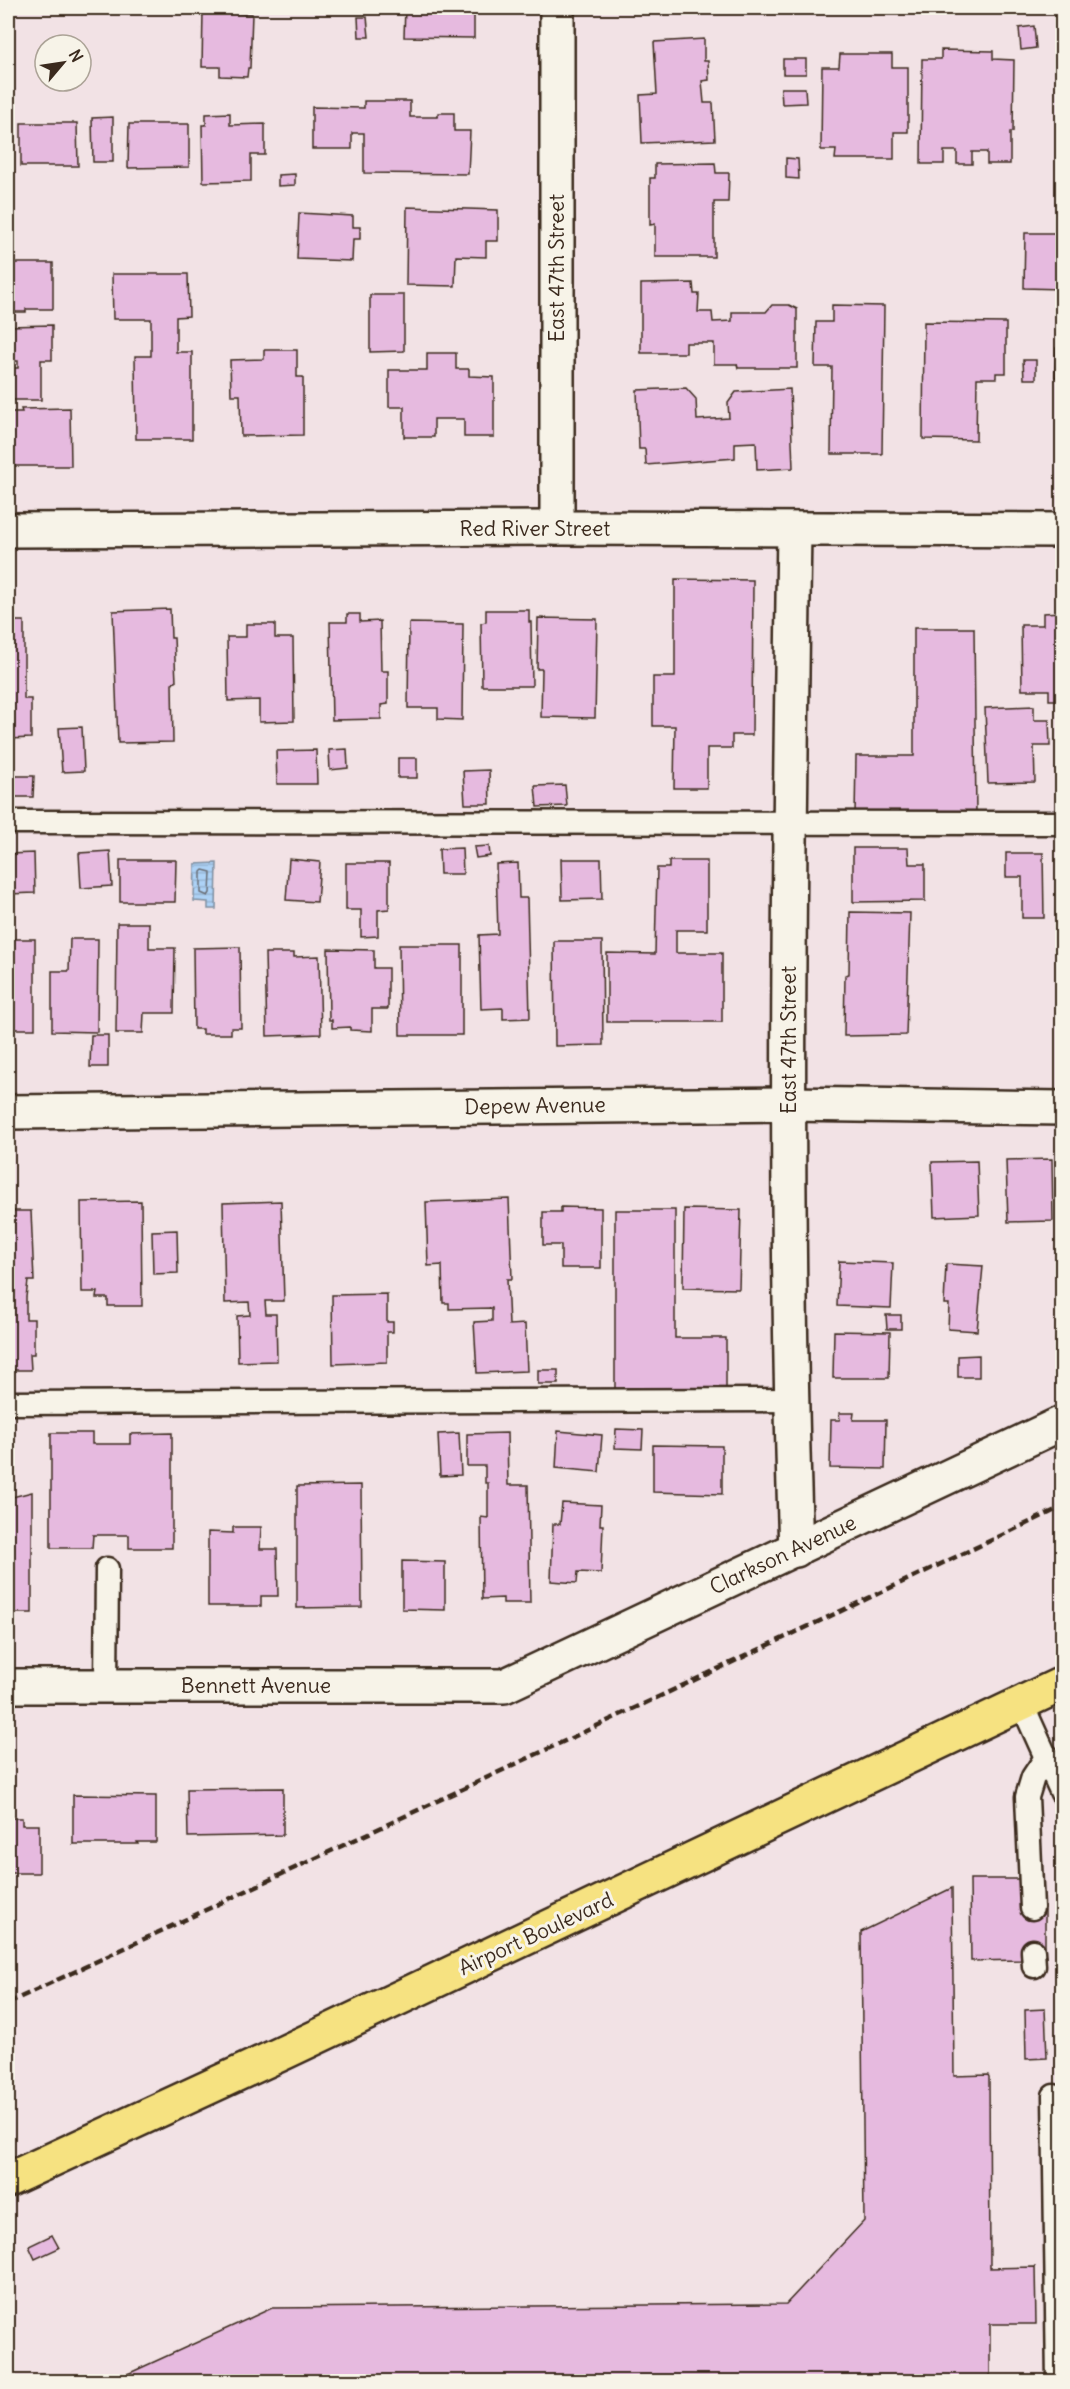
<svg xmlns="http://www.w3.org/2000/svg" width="1070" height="2389" font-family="Delius,sans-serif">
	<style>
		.water { fill: url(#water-rules); stroke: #7f8fa0; stroke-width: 1.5 }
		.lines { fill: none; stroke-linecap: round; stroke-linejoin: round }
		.shore { stroke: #696d74; stroke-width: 1.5 }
		.building { fill: #e6badf; stroke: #3b2a1e; stroke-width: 1.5 }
		.service-casing { stroke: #3b2a1e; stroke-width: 27 }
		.minor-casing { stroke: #3b2a1e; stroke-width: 38 }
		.tertiary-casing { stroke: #3b2a1e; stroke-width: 38 }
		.primary-casing { stroke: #3b2a1e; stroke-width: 38 }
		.service { stroke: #f7f3e8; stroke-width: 22 }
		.minor { stroke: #f7f3e8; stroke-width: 33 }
		.tertiary { stroke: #f7f3e8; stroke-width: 33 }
		.primary { stroke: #f6e281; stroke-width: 33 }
		.rail { stroke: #3b2a1e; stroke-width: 4.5; stroke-dasharray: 9 4.5; stroke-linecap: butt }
		.labels { text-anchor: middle; stroke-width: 6; stroke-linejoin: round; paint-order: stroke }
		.street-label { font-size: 21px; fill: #3b2a1e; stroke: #f7f3e8 }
	</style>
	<defs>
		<pattern id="water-rules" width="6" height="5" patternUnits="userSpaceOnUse" patternTransform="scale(1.5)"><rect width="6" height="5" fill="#add2f6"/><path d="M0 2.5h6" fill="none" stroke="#96b4d2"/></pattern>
	</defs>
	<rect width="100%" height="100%" fill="#f2e2e5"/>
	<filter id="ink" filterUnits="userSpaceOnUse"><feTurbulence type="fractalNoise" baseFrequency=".0167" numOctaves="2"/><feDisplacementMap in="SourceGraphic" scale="12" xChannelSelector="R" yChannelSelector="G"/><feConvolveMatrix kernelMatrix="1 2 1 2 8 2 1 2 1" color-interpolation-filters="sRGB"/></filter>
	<g filter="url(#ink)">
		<path class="water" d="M217,863L216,909H208V902L194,901L195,864Z"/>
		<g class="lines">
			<path class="shore" d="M203,870L211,872L210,893L208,896L201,893V872Z"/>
		</g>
		<g class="building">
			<rect x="8" y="8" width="2" height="91"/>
			<path d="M405,8H474V38L404,37Z"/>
			<path d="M1035,8H1062V14L1035,12Z"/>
			<path d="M203,12L252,14L250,68H248L247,77L220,76V67H202Z"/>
			<path d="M358,17H367L369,37H359Z"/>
			<path d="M1034,26L1036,48L1021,50L1019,28Z"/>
			<path d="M704,39V61H708L709,80L702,81L704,103H713L715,140L642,143L640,95L657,94L654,42Z"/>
			<path d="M941,50L993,51V59L1014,60L1013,132H1010V164H987V152H972V164H957V151H944V164H921L922,59H941Z"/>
			<path d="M840,54H892V67H908V132H894V159H835L836,150H821L822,67H839Z"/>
			<rect x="783" y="59" width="23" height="15"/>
			<path d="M781,88H805L806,103L782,104Z"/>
			<path d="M364,101H410V117H438V113H454V131H470L468,174L364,173V133H352V149H312V107L364,108Z"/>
			<path d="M230,113V125L265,124V155H251V181L203,182L202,125H206V114Z"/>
			<path d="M113,117V162H93L92,118Z"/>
			<path d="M21,123H77L78,166H21Z"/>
			<path d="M129,124H189V167L128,168Z"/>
			<path d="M786,158L798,159L799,179L786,178Z"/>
			<path d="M715,163L716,173H729L728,202H714V257H655V224L650,225V178H655V164Z"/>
			<path d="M295,174V185L278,186V175Z"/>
			<path d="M407,207L498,210V241H486V257L456,256L455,286L406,285Z"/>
			<path d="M299,213L353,216V227H360V239H353L352,261L297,259Z"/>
			<path d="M1025,233H1062V289L1024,288Z"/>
			<path d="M8,263H53V309H26V312H8Z"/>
			<path d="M112,274H188L189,316L176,317V352H192V439H136L135,356H151V319H113Z"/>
			<path d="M693,283L694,294H699L698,312H712L713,322L732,321V312H766L772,305H789L797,309V368H738L737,364H714V343H686V353H641V284Z"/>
			<path d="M370,295H404V351L370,352Z"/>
			<path d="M832,305L884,306L882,454H831L832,367H815L816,322H832Z"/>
			<path d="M924,322L1006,323V373H996V378H977L976,440L923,439Z"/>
			<path d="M52,325V360H41V400H8V368H18V361H8V326Z"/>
			<path d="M1056,348H1062V378L1055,377Z"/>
			<path d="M264,350H297V377H303V435L241,436L240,395H231L230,360L264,359Z"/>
			<path d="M427,353H456V369H469V376L494,377V437H464V419H434V437H404V407H389V370H427Z"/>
			<path d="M1023,360H1036V379H1024Z"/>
			<path d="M686,388L696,399L697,420L729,418L728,403L736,392L790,389L793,468L757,470L756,442L735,443V458L646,465L645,449H639L637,390Z"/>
			<path d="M70,408L71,466H8V412H22L21,409Z"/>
			<path d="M675,579L753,580L752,735H732V748H707V788H674L675,726H653V677H675Z"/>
			<path d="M170,609L171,638H174L176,682L172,683L173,742L118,743L113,611Z"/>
			<path d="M486,610H529V622H531L532,686H482L481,623L486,622Z"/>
			<path d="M1062,612V700H1049V690H1022L1021,625H1043V613Z"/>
			<path d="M347,614H360V622L380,621L381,671H388V704L381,705V719L332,720L330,622H347Z"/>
			<path d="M538,618L597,619L595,718L541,717L542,669H537Z"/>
			<path d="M8,621H24V699H31V738L9,739V752H8Z"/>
			<path d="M409,623L463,624L462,720L438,719V708H408Z"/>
			<path d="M246,624H275V638H293L294,721L259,722V700L228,701L227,637H246Z"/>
			<path d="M914,628H974L976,816H855L856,756H914Z"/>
			<path d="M1034,706V720H1049L1050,746H1034L1035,782L988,783L985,708Z"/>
			<path d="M82,727L84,771L62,772L59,728Z"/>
			<path d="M347,749L348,768L330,770L329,750Z"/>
			<path d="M316,750L317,784H277L276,751Z"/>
			<rect x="398" y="758" width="19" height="20"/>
			<path d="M489,770L490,804H465L463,771Z"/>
			<path d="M8,776H34L33,797H8Z"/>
			<path d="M565,785L567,806L537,807L535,786Z"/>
			<path d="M489,846L490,856L476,858L474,847Z"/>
			<path d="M462,848L463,874H440L439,849Z"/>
			<path d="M853,848H908L909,864H925V901L853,902Z"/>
			<path d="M110,851L112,886L81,888L79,853Z"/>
			<path d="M34,853L35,893L8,894V854Z"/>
			<path d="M1006,853H1043L1044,918H1022V877H1006Z"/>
			<path d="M289,859L320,862L317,902L286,900Z"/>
			<path d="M561,859H601L602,899L562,900Z"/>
			<path d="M120,860H176L175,902H120Z"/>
			<path d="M669,861H707V930H676V953H722V1022H607V953L655,954L657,868H669Z"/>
			<path d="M346,863H389V909L378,910V936L361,937V910H346Z"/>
			<path d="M518,863L519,898H527L530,1018L503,1019V1008L481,1009L479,935L498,934L496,864Z"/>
			<path d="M850,912L910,913L906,1035L844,1036L845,975L849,974Z"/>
			<path d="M117,923H149V948H175L174,1013H144L143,1033H116Z"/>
			<rect x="8" y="939" width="27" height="90"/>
			<path d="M70,939H98L97,1032L52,1031V971H69Z"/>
			<path d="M554,941H602L603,1045L555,1046Z"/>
			<path d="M399,945H462V1035H400Z"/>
			<path d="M240,947L241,1028H231V1034H202V1029H194L193,948Z"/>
			<path d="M328,949L374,950V968H388V1009H372V1031L350,1030V1027L332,1028V1020H329Z"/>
			<path d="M265,953H294V957L319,956L321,1034L267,1036Z"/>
			<path d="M91,1035H108V1067H90Z"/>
			<path d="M1052,1159L1053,1221L1008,1222L1006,1160Z"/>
			<path d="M977,1161L979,1215L934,1217L932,1162Z"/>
			<path d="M509,1199L512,1279H507L509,1325L525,1324L527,1371L477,1373L474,1322L492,1321V1308L449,1309V1303H443L442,1265L428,1266L426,1202Z"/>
			<path d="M141,1201L142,1306H108V1298H96L97,1292H82L81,1202Z"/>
			<path d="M281,1201L284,1301H265L266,1314H276L277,1361L238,1362L237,1316L250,1315L249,1302L225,1303L223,1203Z"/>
			<path d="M561,1207L601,1208V1268H561V1245H543V1212H561Z"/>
			<path d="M684,1209L741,1210L739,1289L683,1288Z"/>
			<path d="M615,1210H675V1338H726V1391H615Z"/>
			<path d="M8,1211H31L34,1281H28L26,1297V1319H34V1354H30L31,1370H8Z"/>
			<path d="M177,1230L178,1273L153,1274L152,1231Z"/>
			<path d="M839,1261L893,1263L891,1308L837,1306Z"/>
			<path d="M946,1264L983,1266L977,1331L948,1329L949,1304H944Z"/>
			<path d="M387,1294V1322H393V1332H387V1362L333,1364L332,1295Z"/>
			<path d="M886,1315H901V1329H887Z"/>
			<path d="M834,1331L890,1332L889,1378H833Z"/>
			<path d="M979,1355V1377H958V1356Z"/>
			<rect x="538" y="1370" width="20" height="14"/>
			<path d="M839,1413H854L853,1420H886L885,1469L830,1468L831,1420H840Z"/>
			<path d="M616,1429L643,1430L642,1449L615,1448Z"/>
			<path d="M558,1431L602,1435L599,1472L556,1468Z"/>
			<path d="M51,1433H92V1444H130V1434L172,1433V1548H129V1535H93L92,1548H51Z"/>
			<path d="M459,1433L461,1475L440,1476L438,1434Z"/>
			<path d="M507,1433L508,1485H528L530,1603H503V1598L482,1599L481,1517L488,1518V1483H485V1466H467V1434Z"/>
			<path d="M653,1445L722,1446V1494L653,1492Z"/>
			<path d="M361,1485L362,1607L297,1608V1486Z"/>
			<path d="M32,1492V1613H8V1498Z"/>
			<path d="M562,1503L601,1505L600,1525H603L601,1573L578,1572L577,1583L551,1581L553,1524H560Z"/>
			<path d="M233,1527H261L260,1549H277L278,1596H261V1606H208V1532L233,1533Z"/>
			<path d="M402,1561L445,1562V1610L402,1609Z"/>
			<path d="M283,1788V1835L188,1837L187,1789Z"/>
			<path d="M73,1795L156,1796V1842H137L138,1844H73Z"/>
			<path d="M8,1818H22V1825H39V1873H8Z"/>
			<path d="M970,1879H1020L1021,1908H1045V1951H1021V1960L971,1961Z"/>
			<path d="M952,1888L954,2076L988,2075L989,2077L990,2268L1035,2267L1036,2324H990V2382H110L272,2308L786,2304L864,2221L861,1932Z"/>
			<path d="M1045,2009L1047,2058L1026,2059L1025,2010Z"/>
			<path d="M52,2235L59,2248L35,2259L29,2246Z"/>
		</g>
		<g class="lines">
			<g class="service-casing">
				<g id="service">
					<path d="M8,822L1062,823"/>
					<path d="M8,1403L790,1400"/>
					<path d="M106,1686L107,1569"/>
					<path d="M1022,1704L1062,1793"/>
					<path d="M1032,1908L1027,1797L1033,1777L1047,1756"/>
					<path d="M1033,1951L1034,1966"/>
					<path d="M1054,2096L1058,2382"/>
				</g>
			</g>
			<g class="minor-casing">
				<g id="minor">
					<path d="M557,8V528"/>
					<path d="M794,530C789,870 784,1210 796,1550"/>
					<path d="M8,1112L789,1104L1062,1108"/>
					<path d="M8,1686H504L1062,1423"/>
				</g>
			</g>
			<g class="tertiary-casing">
				<path id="tertiary" d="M8,530L557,528L1062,530"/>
			</g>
			<g class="primary-casing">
				<path id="primary" d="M8,2180L285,2052L1062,1684"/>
			</g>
			<use href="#service" class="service"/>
			<use href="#minor" class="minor"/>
			<use href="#tertiary" class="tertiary"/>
			<use href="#primary" class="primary"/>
			<path class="rail" d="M8,2003L1062,1507"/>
		</g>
	</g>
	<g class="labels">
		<g class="street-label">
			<text transform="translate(557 268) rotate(-90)" y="7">East 47th Street</text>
			<text x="535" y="536">Red River Street</text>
			<text transform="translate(789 1040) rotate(-90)" y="7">East 47th Street</text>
			<text transform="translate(535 1106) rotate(-1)" y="7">Depew Avenue</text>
			<text transform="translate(783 1555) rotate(-25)" y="7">Clarkson Avenue</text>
			<text x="256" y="1693">Bennett Avenue</text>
			<text transform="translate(536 1934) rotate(-25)" y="7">Airport Boulevard</text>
		</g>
	</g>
	<rect width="1070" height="2389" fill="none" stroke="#f7f3e8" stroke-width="30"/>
	<rect x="15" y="15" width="1040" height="2359" fill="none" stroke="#3b2a1e" stroke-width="2" filter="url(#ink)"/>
	<g transform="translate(63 63) rotate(61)"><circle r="28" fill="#f7f3e8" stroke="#aca397" stroke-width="1.5"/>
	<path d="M0-4.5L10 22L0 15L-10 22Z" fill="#3b2a1e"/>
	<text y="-9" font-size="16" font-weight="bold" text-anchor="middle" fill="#3b2a1e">N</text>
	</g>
</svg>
